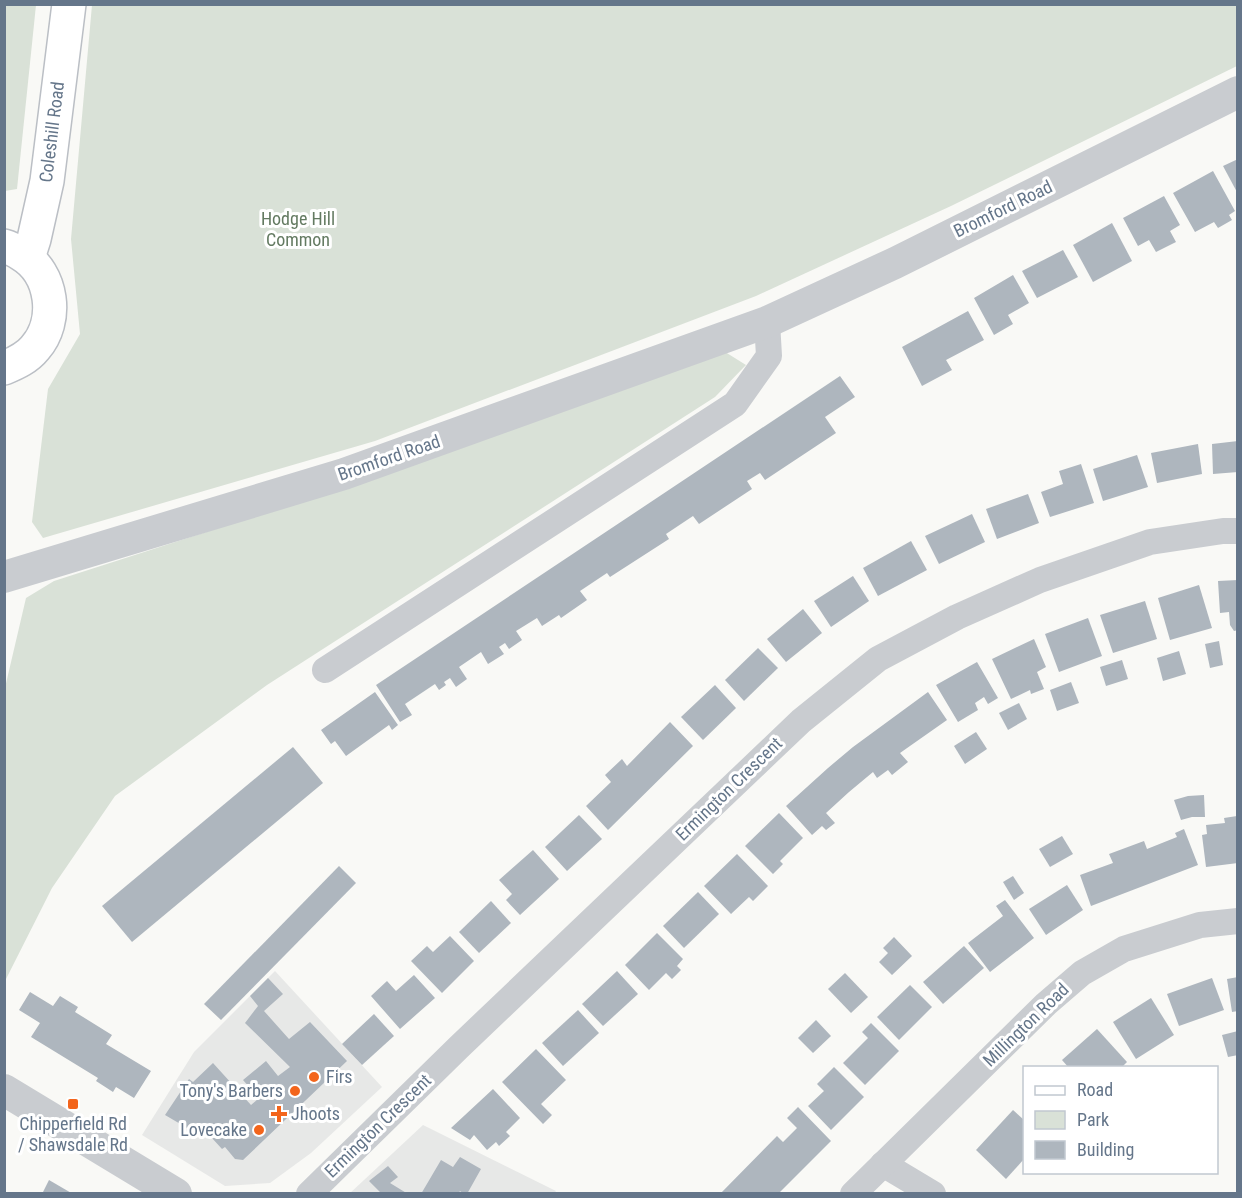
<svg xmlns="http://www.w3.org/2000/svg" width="1242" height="1198" font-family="'Roboto Condensed',sans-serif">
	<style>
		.built { fill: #e7e8e7 }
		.green { fill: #d9e1d7 }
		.building { fill: #aeb6be }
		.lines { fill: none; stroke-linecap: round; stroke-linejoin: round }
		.secondary-casing { stroke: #bbbfc5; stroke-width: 36 }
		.minor { stroke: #c9ccd0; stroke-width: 26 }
		.tertiary { stroke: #c9ccd0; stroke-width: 32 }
		.secondary { stroke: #fff; stroke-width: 33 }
		.poi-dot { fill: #f3651c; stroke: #fff; stroke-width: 2 }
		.labels { text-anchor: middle; stroke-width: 6; stroke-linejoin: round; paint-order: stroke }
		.street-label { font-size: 18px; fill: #65768a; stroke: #fff }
		.park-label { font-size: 18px; fill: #637a61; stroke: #fff }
		.poi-label { font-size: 18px; fill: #65768a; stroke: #fff; text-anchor: start }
	</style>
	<rect width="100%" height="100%" fill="#f9f9f6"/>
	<g class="built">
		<path d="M275,971L382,1087L311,1153L270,1183L225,1186L142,1135L194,1052Z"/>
		<path d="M423,1125L556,1191L554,1194H349Z"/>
	</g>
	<g class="green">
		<path d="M4,5H36L17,189L5,191Z"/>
		<path d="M92,5H1237V66L951,206L756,296L375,441L43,538L32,522L48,389L80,334L71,239Z"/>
		<path d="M722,350L746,365L715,397L267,685L115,796L52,888L5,981L4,692L26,598L54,581L383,475Z"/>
	</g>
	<g class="building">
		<path d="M1238,159V194L1223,166Z"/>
		<path d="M1213,171L1235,211L1229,215L1232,220L1218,228L1214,222L1195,232L1173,193Z"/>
		<path d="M1164,196L1180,225L1170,231L1176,242L1156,252L1149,240L1138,246L1123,218Z"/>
		<path d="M1112,223L1132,261L1093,282L1073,245Z"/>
		<path d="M1063,250L1078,277L1037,298L1022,271Z"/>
		<path d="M1013,275L1029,303L1008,315L1013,324L994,335L974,298Z"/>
		<path d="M968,311L984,340L946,360L952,370L922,386L902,347Z"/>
		<path d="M840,376L855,397L825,417L836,433L765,480L760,473L747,481L752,489L699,524L693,516L666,534L669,539L610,577L607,573L580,591L587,600L561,618L559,615L542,626L537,618L516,631L522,640L509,649L505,643L499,647L504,654L488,664L481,652L459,667L467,679L456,687L450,678L444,682L446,685L439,690L435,684L405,704L412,715L400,722L376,685Z"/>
		<path d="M1238,441V472L1213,474L1212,444Z"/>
		<path d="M1198,444L1202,474L1157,483L1151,453Z"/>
		<path d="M1137,455L1148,487L1103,501L1093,469Z"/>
		<path d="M1081,464L1094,503L1050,517L1041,492L1063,484L1059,471Z"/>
		<path d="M1028,494L1039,523L997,539L986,509Z"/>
		<path d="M972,514L985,542L939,564L925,536Z"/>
		<path d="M911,541L927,570L878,596L863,568Z"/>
		<path d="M853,576L869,601L831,627L814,601Z"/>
		<path d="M1238,580V630L1234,631L1230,625L1229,612L1220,613L1218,581Z"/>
		<path d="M1199,585L1212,628L1170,640L1158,598Z"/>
		<path d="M1145,601L1157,639L1113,653L1100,615Z"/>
		<path d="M803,609L822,633L786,662L767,639Z"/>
		<path d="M1088,618L1102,656L1059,672L1045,634Z"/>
		<path d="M1034,639L1046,667L1037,672L1044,689L1031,694L1030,690L1011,699L992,659Z"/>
		<path d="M1219,641L1223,665L1210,668L1205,644Z"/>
		<path d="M758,648L778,668L744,701L725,680Z"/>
		<path d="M1179,651L1186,674L1163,681L1157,658Z"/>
		<path d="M1122,660L1128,679L1106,686L1100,667Z"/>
		<path d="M977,662L998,698L988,704L984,697L975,703L978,710L958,722L936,685Z"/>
		<path d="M1071,682L1079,703L1057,711L1050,690Z"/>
		<path d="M715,685L736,708L703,740L681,717Z"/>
		<path d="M375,692L398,725L392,730L389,725L346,756L335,741L331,744L321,730Z"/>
		<path d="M928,692L947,720L900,753L908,762L892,775L888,770L877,778L873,772L849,792L826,813L835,823L826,830L822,826L812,835L786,806L828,768L853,747Z"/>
		<path d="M1019,703L1027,719L1008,730L999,713Z"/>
		<path d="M670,722L693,746L608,830L586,806L611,782L605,775L622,759L627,766Z"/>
		<path d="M976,732L987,749L965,764L954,746Z"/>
		<path d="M293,747L323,783L132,942L102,906Z"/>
		<path d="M1204,795L1205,817H1192L1181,820L1174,800L1188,796Z"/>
		<path d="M779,813L803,838L780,861L783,864L773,874L745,846Z"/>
		<path d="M579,815L602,839L567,871L545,847Z"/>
		<path d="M1237,816L1238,863L1206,867L1202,835L1207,834L1206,825L1225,823L1224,818Z"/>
		<path d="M1184,829L1198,865L1091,906L1080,875L1113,863L1109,854L1144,841L1147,849L1177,837L1175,833Z"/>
		<path d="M1062,836L1073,854L1050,867L1039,849Z"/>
		<path d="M533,850L559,879L520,915L506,900L512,894L499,880Z"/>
		<path d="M737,854L768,886L753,901L749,897L731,914L704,886Z"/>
		<path d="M339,866L356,883L221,1020L204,1004Z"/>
		<path d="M1013,876L1024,893L1014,900L1003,882Z"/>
		<path d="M1067,885L1083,910L1046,935L1029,909Z"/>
		<path d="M698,892L719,914L684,948L663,926Z"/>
		<path d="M1005,900L1034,938L990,972L968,943L1003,916L996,906Z"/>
		<path d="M491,901L511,923L479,953L459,932Z"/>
		<path d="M657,933L683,959L677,966L681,970L672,979L666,973L649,990L625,965Z"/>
		<path d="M450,936L474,961L442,993L411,961L427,946L433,952Z"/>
		<path d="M894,937L912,956L892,975L879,962L888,953L883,948Z"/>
		<path d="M964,946L984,968L943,1004L923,982Z"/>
		<path d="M617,971L638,994L603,1026L582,1004Z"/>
		<path d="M845,973L868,997L851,1013L828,989Z"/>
		<path d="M414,975L435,998L400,1029L371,996L387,981L396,991Z"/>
		<path d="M1238,977V1011L1232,1012L1227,979Z"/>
		<path d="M268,978L283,994L264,1011L289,1039L310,1022L347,1061L243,1160L235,1159L225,1147L222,1149L200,1125L194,1132L165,1115L189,1079L193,1082L213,1063L251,1105L259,1098L243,1080L266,1061L278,1076L290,1067L245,1023L258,1006L250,996Z"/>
		<path d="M1212,978L1224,1010L1179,1026L1167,994Z"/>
		<path d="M910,985L932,1007L899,1040L877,1017Z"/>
		<path d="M30,992L53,1006L60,996L78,1007L75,1012L112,1035L106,1044L151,1071L134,1098L116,1087L113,1092L96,1081L98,1078L31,1037L40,1023L19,1010Z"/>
		<path d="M1151,998L1174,1035L1136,1059L1113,1022Z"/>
		<path d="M578,1010L599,1033L563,1066L542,1043Z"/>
		<path d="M374,1014L394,1036L362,1065L342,1044Z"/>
		<path d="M816,1020L831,1036L813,1053L798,1038Z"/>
		<path d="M871,1023L899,1051L865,1085L843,1063L868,1038L862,1032Z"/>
		<path d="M1097,1029L1127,1062L1121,1068H1069L1062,1060Z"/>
		<path d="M1238,1031V1055L1228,1057L1222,1035Z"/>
		<path d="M536,1049L566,1080L541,1104L552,1115L543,1124L502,1082Z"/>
		<path d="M834,1067L864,1097L831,1130L808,1106L824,1091L817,1084Z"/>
		<path d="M493,1089L520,1118L506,1132L510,1136L499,1146L496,1142L487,1150L474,1135L470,1140L451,1128Z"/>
		<path d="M798,1107L831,1141L778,1194H720L777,1136L783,1142L797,1128L787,1118Z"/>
		<path d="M1013,1110L1024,1120V1159L1006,1179L976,1150Z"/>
		<path d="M460,1157L481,1169L467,1194H464L460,1191L458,1194H421L441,1160L453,1167Z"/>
		<path d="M388,1166L398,1177L390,1183L408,1194H382L369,1181Z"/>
		<path d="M49,1180L73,1194H42Z"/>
	</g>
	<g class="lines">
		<g class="secondary-casing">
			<g id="secondary">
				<path d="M4,246C11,248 16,251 21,254C53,273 59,321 35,348C27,358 16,363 4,368"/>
				<path d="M28,258L34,239L47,181L69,4"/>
			</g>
		</g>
		<g class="minor">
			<path d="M325,670L735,404L769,356L767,322"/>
			<path d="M883,1164L933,1194"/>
			<path d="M309,1194L459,1047L801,721L878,659L957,617L1040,580L1150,542L1223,531H1238"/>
			<path d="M853,1194L1046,1004L1082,973L1124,949L1200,925L1238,921"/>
		</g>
		<g class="tertiary">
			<path d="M4,577L344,474L767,322L895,263L1238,92"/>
			<path d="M4,1090L176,1194"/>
		</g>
		<use href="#secondary" class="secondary"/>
	</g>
	<g class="poi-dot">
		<circle cx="314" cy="1077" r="6"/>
		<circle cx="295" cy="1091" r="6"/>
		<rect x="67" y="1098" width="12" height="12" rx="3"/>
		<path d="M276 1105h6v6h6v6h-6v6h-6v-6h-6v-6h6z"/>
		<circle cx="259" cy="1130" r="6"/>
	</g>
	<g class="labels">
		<g class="street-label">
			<text transform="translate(52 132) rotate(-83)" y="6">Coleshill Road</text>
			<text transform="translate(1003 209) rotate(-26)" y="6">Bromford Road</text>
			<text transform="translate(389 458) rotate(-19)" y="6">Bromford Road</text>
			<text transform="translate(729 789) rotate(-44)" y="6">Ermington Crescent</text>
			<text transform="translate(1026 1025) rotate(-44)" y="6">Millington Road</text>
			<text transform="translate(378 1126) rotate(-44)" y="6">Ermington Crescent</text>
		</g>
		<g class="park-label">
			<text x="298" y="225">Hodge Hill<tspan x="298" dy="21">Common</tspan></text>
		</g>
		<g class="poi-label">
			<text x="326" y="1083">Firs</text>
			<text x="283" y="1097" text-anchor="end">Tony's Barbers</text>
			<text x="291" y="1120">Jhoots</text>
			<text x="73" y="1130" text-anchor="middle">Chipperfield Rd<tspan x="73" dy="21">/ Shawsdale Rd</tspan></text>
			<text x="247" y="1136" text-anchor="end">Lovecake</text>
		</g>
	</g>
	<rect width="1242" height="1198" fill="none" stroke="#65768a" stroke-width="12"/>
	<rect x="1023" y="1066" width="195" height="108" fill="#ffffff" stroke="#c1c8d0" stroke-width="1.5"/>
	<rect x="1035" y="1086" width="30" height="9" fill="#ffffff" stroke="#c1c8d0" stroke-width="1.5"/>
	<text x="1077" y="1096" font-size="18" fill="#65768a">Road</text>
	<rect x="1035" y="1111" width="30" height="18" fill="#d9e1d7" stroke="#c1c8d0" stroke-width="1.5"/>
	<text x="1077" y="1126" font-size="18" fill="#65768a">Park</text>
	<rect x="1035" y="1141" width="30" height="18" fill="#aeb6be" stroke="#c1c8d0" stroke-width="1.5"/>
	<text x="1077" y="1156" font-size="18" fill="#65768a">Building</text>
</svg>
